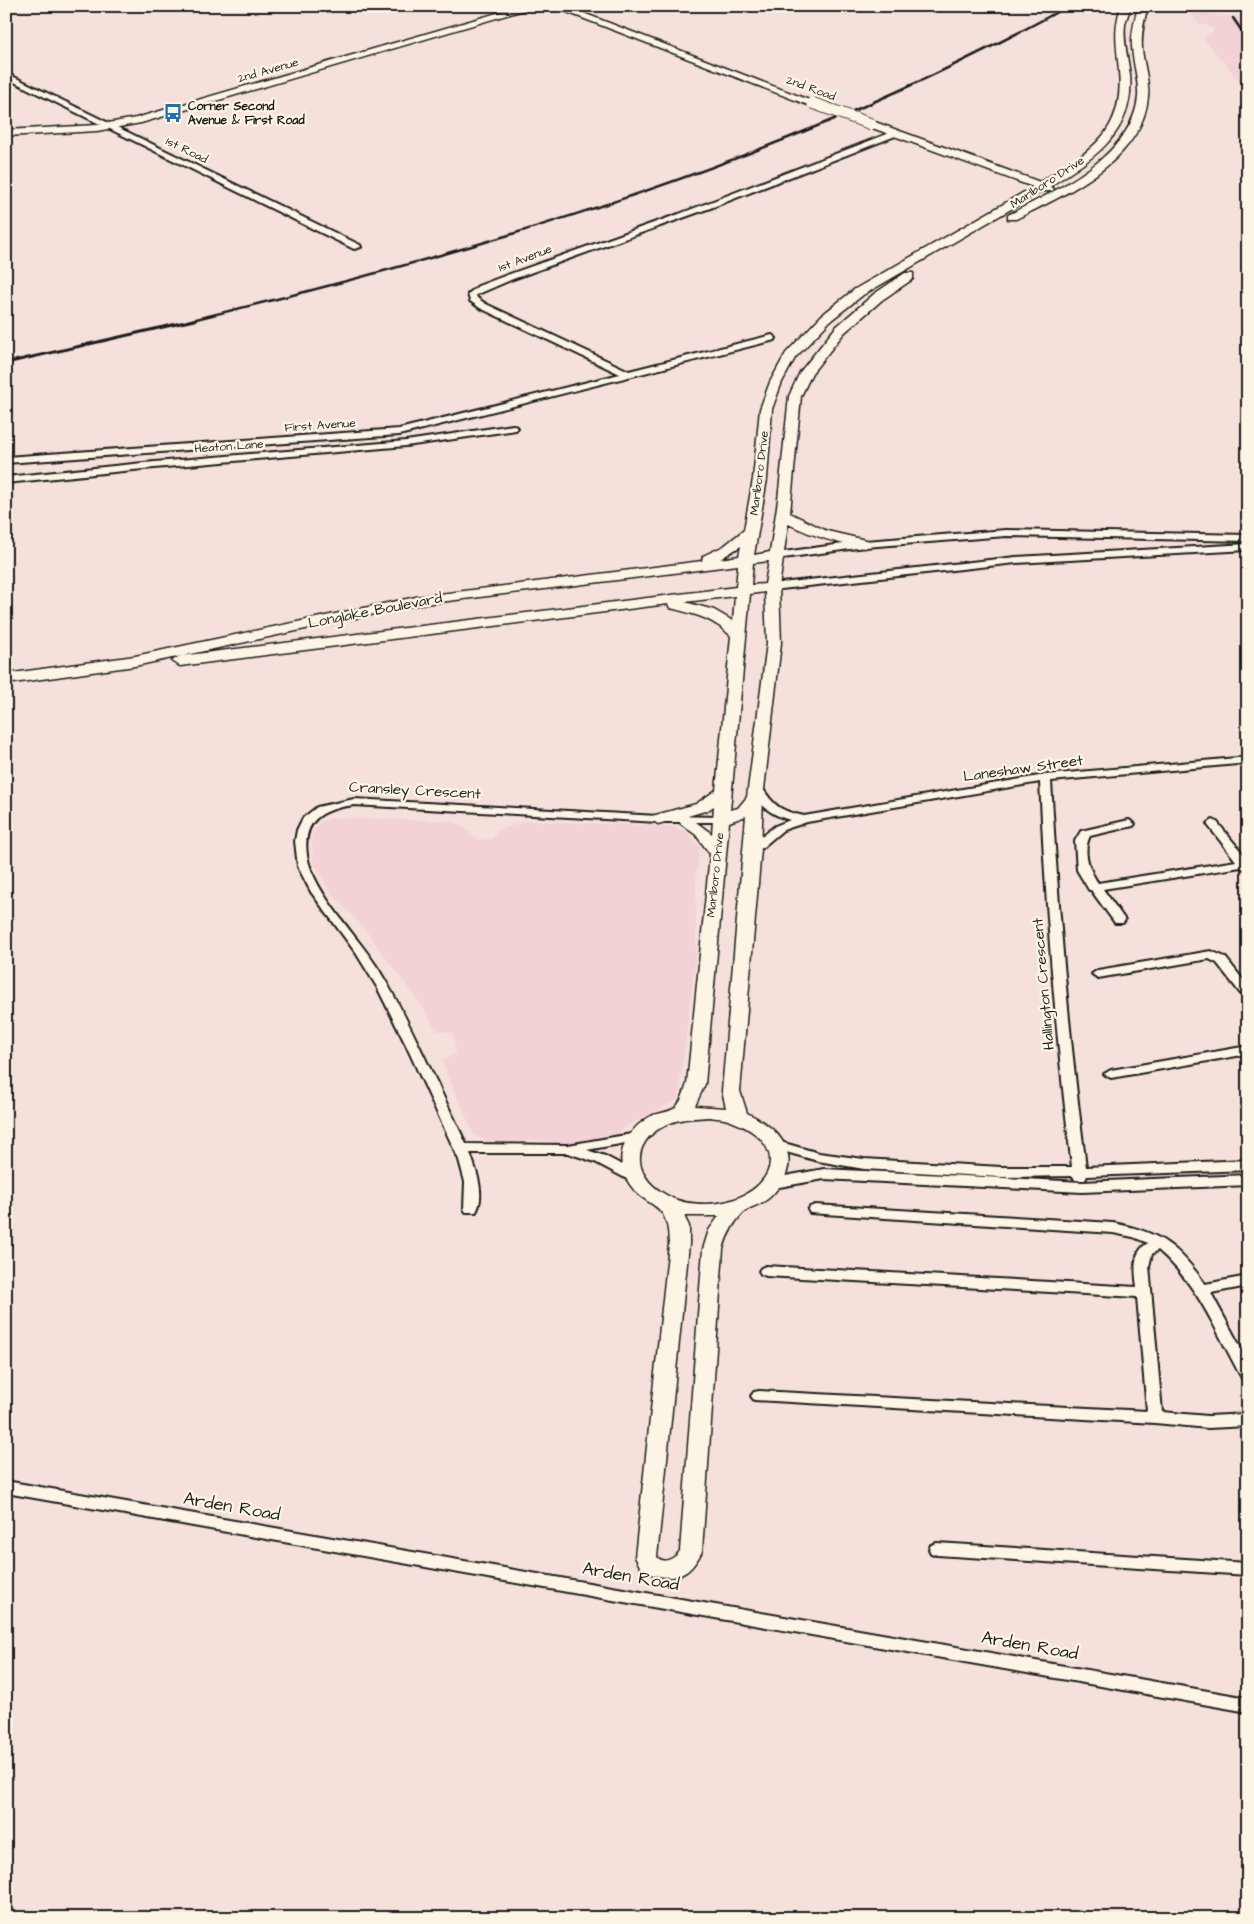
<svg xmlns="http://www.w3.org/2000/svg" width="1254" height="1924" font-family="'Architects Daughter',sans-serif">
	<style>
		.built { fill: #f2d2d4 }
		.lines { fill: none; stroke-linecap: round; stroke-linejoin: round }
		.street-casing { stroke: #1c1c1c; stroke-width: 4 }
		.secondary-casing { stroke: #1c1c1c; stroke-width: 3 }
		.street { fill: #fcf5e5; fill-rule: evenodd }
		.secondary { fill: #fcf5e5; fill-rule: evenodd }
		.rail-far1 { stroke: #1c1c1c; stroke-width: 2.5 }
		.rail { stroke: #1c1c1c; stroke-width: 3 }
		.secondary-bridge-casing { stroke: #1c1c1c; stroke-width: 13; stroke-linecap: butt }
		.secondary-bridge { stroke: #fcf5e5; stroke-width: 11 }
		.labels { text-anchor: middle; stroke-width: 4.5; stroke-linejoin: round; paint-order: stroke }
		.far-street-label { font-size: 12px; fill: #1c1c1c; stroke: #fcf5e5 }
		.far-poi-label { font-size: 12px; font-weight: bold; fill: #1c1c1c; stroke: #fcf5e5; text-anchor: start }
		.street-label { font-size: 15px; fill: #1c1c1c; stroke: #fcf5e5 }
		.near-street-label { font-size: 18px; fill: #1c1c1c; stroke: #fcf5e5 }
	</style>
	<rect width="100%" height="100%" fill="#f6e0db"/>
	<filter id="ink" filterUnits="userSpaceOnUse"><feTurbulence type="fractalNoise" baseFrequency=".02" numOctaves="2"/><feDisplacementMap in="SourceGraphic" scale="10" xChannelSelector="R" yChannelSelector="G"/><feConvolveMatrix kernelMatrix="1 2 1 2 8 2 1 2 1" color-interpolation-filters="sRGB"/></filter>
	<g filter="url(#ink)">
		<g class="built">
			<path d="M1186,6H1196L1214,12L1215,15L1248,17V91L1204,39L1214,30L1206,25H1199Z"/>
			<path d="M332,818L450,821L462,826L478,840L492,839L498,830L526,821L669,826L686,831L700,846L696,878V956L678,1099L625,1127L616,1137L587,1146L534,1140L490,1143L474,1135L442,1062L456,1052L453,1033L436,1030L424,1009L364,928L330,892L313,861L311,836L320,822Z"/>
		</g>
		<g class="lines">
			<g class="street-casing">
				<g id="street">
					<path d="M6,73L360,245L361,247L354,249L6,78Z"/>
					<path d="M895,131L899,133L898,135L713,207L513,279L476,295L477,298L486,304L629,371L772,335L776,338L775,340L399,435L6,463V457L399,429L620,374L480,308L470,301L468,294L478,286L507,275L679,214Z"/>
					<path d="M513,425L518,428L516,430L406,446L143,469L6,483V477L143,463L406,441Z"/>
					<path d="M1006,530L1248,535V541L1006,536L865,547L776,559L771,556L776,553L865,541Z"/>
					<path d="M1248,544V550L1016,563L772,590L767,587L772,584L1016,557Z"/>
					<path d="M1248,757V763L1051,781C1058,910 1069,1038 1086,1167L1248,1160V1170L1087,1176L1085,1180H1075L1073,1176L1001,1177L864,1169L818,1161L772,1148L770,1145L772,1142L777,1141L819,1153L864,1159L1001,1167H1072C1056,1039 1046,911 1040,782L807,822L783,830L757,852H749L747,849L749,846L775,826L790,820C771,815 760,806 751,788L753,786H761C774,806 780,811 804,816L1045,775Z"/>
					<path d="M354,799L658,816L725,817L727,819L721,822H658L354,805C323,809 302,819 307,855C313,893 358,936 379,970C402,1007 419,1046 438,1085C447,1105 457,1124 466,1144L568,1145L637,1133L642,1134L644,1137L642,1140L587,1150L605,1156L637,1173L639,1176L637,1179H627L595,1162L568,1153H470C476,1170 486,1195 476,1212H466L464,1209L465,1182L459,1160L405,1043L377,987L356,953L311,892L298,867L295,841L297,830L303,818L317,807Z"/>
					<path d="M1129,820L1135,824L1133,826L1090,836C1082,851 1089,870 1098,883L1236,861L1207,824L1213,820L1217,822L1248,860V872L1241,867L1103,889L1125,920L1123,923H1115L1091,890H1089L1077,870L1075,841L1081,831Z"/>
					<path d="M1211,951L1225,957L1248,986V999L1244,998L1217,963L1209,959L1098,978L1092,974L1098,970Z"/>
					<path d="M1248,1046V1054L1111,1078L1104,1074L1111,1070Z"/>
					<path d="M824,1169L1082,1182L1248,1175V1185L1082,1192L824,1179L774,1188L769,1186L767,1183L769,1180L774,1178Z"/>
					<path d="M815,1205L1113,1223C1160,1232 1178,1246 1205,1284L1248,1276V1286L1211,1293L1248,1361V1381L1243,1380C1217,1334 1199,1285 1158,1250L1152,1254L1149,1266L1162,1412L1208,1416L1248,1414V1426L1208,1428L1155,1423L754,1400L751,1396L754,1392L759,1391L1147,1411L1137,1297L766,1276L761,1274L759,1271L761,1268L766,1266L1137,1287C1135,1271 1132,1252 1148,1243L1133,1237L1113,1233L810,1213L808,1210L810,1207Z"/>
					<path d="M6,1481L1248,1698V1712L6,1493Z"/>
					<path d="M937,1543L1248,1563V1575L937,1555L931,1553L929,1549L931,1545Z"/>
				</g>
			</g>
			<g class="secondary-casing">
				<g id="secondary">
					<path d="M521,6H537L141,123L97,131L6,136V130L97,125L136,118Z"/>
					<path d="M551,6H565L817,103L816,105H808Z"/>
					<path d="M1121,6H1131C1129,12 1126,19 1125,25C1123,40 1128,59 1130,75C1135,133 1094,158 1050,186L1054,189L1052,191H1042L863,295L830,321L795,358L782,382L772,409L767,479L754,555L770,552L778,500L789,396L800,372L836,327L874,294L905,273H913V279L882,300L844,333L812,373L801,396L790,513L827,531L870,541L872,544L865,548C838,544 813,536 788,524L779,587L781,643L763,798L761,849L740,1091L747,1113C785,1131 806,1162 770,1197C763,1204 751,1206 744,1212C733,1223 727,1235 723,1249L702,1551C688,1580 672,1581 643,1572L635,1557L669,1244C669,1195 644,1212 626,1178C613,1153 629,1127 653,1115C660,1113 670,1112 675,1108C682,1102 684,1092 687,1084L710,854L696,835L680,823L679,818L658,824L650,819L652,816L696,804L716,790L731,636C713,618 694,614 670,608L668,604L180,666L172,661L180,656L736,587L738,565L416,605L135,666L6,684V674L135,656L416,597L702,561L703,556L724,546L744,530L753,479L760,409L770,382L786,353L822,315L855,289L1033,187L867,126V122H875L1040,182C1088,153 1125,134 1119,71C1117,46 1113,31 1121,6ZM741,546L739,556L720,559ZM769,561L765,584L751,585L753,563ZM765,592L767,643L747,797L738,808L730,810L750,594ZM735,596L733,621L714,610L685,602ZM714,806L712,834L688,816L708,810ZM746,816L722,1091L726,1108L695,1106L705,1084L729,822ZM709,1117C716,1118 724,1118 731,1121C801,1147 767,1203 706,1204C690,1204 676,1202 663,1193C630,1173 633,1139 668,1124C681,1118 695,1118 709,1117ZM684,1216H719L709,1230L703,1249L680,1551C675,1558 664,1565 657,1557L689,1244V1226Z"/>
					<path d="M1138,6H1148C1144,20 1141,33 1142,48C1143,64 1150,81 1148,97C1142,161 1066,194 1016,219H1008V215C1055,191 1132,157 1138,97C1139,80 1133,64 1132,47C1131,33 1135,20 1138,6Z"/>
				</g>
			</g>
			<use href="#street" class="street"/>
			<use href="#secondary" class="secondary"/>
			<g class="rail-far1">
				<path d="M1233,18L1248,40"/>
				<path d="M188,321C492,248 794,158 1068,6"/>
			</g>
			<path class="rail" d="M6,363L194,320"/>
			<g class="secondary-bridge-casing">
				<path id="secondary-bridge" d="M812,103L871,124"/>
			</g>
			<use href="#secondary-bridge" class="secondary-bridge"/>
		</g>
	</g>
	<defs>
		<g id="bus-bare" transform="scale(1.5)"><path d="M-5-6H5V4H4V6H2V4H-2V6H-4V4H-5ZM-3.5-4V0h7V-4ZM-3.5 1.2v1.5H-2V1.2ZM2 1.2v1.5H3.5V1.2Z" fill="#1f6fb2" stroke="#fcf5e5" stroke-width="2.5" paint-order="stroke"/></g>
	</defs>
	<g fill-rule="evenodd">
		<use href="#bus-bare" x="173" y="113"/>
	</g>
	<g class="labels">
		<g class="far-street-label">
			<text transform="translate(268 70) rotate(-16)" y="4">2nd Avenue</text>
			<text transform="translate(811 88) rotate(20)" y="4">2nd Road</text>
			<text transform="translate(187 150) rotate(26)" y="4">1st Road</text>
			<text transform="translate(1047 182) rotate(-33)" y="4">Marlboro Drive</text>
			<text transform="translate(525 258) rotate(-21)" y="4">1st Avenue</text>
			<text transform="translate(320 425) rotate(-4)" y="4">First Avenue</text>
			<text transform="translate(229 446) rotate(-4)" y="4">Heaton Lane</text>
			<text transform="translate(759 473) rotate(-83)" y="4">Marlboro Drive</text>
			<text transform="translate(715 875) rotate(-84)" y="4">Marlboro Drive</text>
		</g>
		<g class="far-poi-label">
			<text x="188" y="110">Corner Second<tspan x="188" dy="14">Avenue &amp; First Road</tspan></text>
		</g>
		<g class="street-label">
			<text transform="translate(375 610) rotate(-11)" y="5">Longlake Boulevard</text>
			<text transform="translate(1023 768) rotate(-8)" y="5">Laneshaw Street</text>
			<text transform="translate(415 790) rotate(3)" y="5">Cransley Crescent</text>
			<text transform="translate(1043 984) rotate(-95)" y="5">Hallington Crescent</text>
		</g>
		<g class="near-street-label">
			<text transform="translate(232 1506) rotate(10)" y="6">Arden Road</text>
			<text transform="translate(631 1576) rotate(10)" y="6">Arden Road</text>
			<text transform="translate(1030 1645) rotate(10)" y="6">Arden Road</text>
		</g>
	</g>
	<rect width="1254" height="1924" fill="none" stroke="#fcf5e5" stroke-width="25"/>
	<rect x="12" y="12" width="1229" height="1899" fill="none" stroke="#1c1c1c" stroke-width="2" filter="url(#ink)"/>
</svg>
